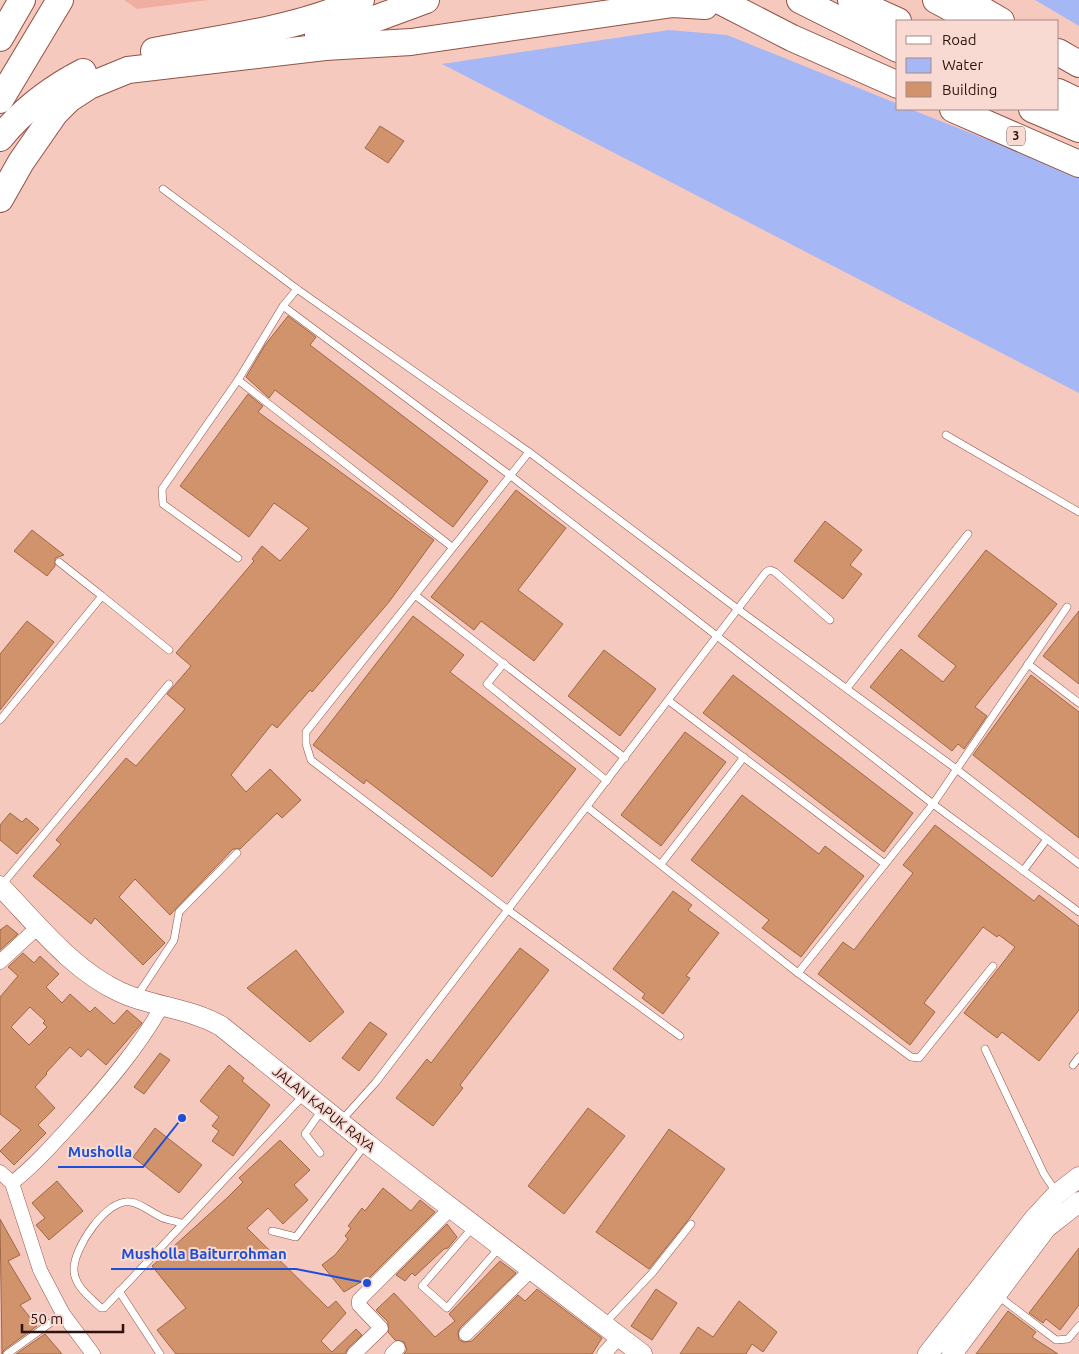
<svg xmlns="http://www.w3.org/2000/svg" width="1079" height="1354" font-family="Ubuntu,sans-serif">
	<style>
		.green { fill: #f0aea0 }
		.water { fill: #a6b7f6 }
		.building { fill: #d1936c; stroke: #a06743; fill-rule: evenodd }
		.lines { fill: none; stroke-linecap: round; stroke-linejoin: round }
		.lane-casing { stroke: #925245; stroke-width: 8 }
		.street-casing { stroke: #925245; stroke-width: 15 }
		.secondary-casing { stroke: #925245; stroke-width: 21 }
		.highway-casing { stroke: #925245; stroke-width: 28 }
		.lane { stroke: #fff; stroke-width: 7 }
		.street { stroke: #fff; stroke-width: 14 }
		.secondary { stroke: #fff; stroke-width: 20 }
		.highway { stroke: #fff; stroke-width: 26 }
		.labels { text-anchor: middle; stroke-width: 4; stroke-linejoin: round; paint-order: stroke }
		.shield { fill: #f9dad3; stroke: #6a4f49; stroke-width: 1 }
		.shield-label { font-size: 12px; font-weight: bold; fill: #2d130e }
		.street-label { font-size: 14px; fill: #2d130e; stroke: #f9dad3 }
		.leader { fill: none; stroke: #1d4ed8; stroke-width: 2 }
		.callout-dot { fill: #1d4ed8; stroke: #f9dad3; stroke-width: 2 }
		.callout-label { font-size: 15px; text-anchor: middle; font-weight: bold; fill: #1d4ed8; stroke: #f9dad3; stroke-width: 4; stroke-linejoin: round; paint-order: stroke }
	</style>
	<rect width="100%" height="100%" fill="#f6c9bf"/>
	<path class="green" d="M124,0H209L137,9Z"/>
	<g class="water">
		<path d="M1035,0H1079V26Z"/>
		<path d="M669,30L727,35L898,104V109H910L1079,176V393L442,64Z"/>
	</g>
	<g class="building">
		<path d="M380,126L404,141L388,163L365,148Z"/>
		<path d="M288,316L316,337L310,345L488,481L453,527L275,390L269,398L246,377L265,345Z"/>
		<path d="M248,394L263,406L258,412L434,540L389,602L312,692L310,690L277,728L272,724L231,775L246,792L270,769L301,800L282,818L277,813L240,849H233L170,915L135,879L119,897L165,943L143,965L95,918L91,924L33,876L61,844L56,840L126,758L136,766L185,709L167,694L191,666L176,653L254,561L252,559L262,546L280,561L309,528L274,503L249,537L180,486Z"/>
		<path d="M516,490L566,528L518,590L563,624L534,661L481,621L474,630L431,597Z"/>
		<path d="M825,521L862,550L850,565L862,574L843,599L794,561Z"/>
		<path d="M32,530L64,555L55,558V566L47,576L14,551Z"/>
		<path d="M986,550L1057,604L975,707L987,716L964,749L958,744L952,751L870,687L901,649L943,682L956,666L918,636Z"/>
		<path d="M1079,611V684L1043,656Z"/>
		<path d="M413,616L464,655L450,672L576,769L492,877L366,780L364,784L313,745Z"/>
		<path d="M27,621L54,642L0,710V654Z"/>
		<path d="M604,650L656,689L620,736L568,696Z"/>
		<path d="M733,675L913,813L884,852L703,713Z"/>
		<path d="M1031,675L1079,712V838L973,755Z"/>
		<path d="M685,732L726,762L661,846L621,815Z"/>
		<path d="M742,795L819,854L825,846L864,876L801,957L762,928L769,920L691,860Z"/>
		<path d="M10,813L22,822L26,818L39,829L17,854L0,840V825Z"/>
		<path d="M935,825L1034,901L1039,895L1079,926V1010L1039,1061L1002,1032L997,1038L964,1013L1015,947L999,935L997,937L983,927L924,1003L935,1012L910,1045L818,974L843,942L854,950L913,873L903,865Z"/>
		<path d="M673,891L692,905L688,910L719,933L686,976L690,978L663,1014L642,998L645,994L613,969Z"/>
		<path d="M7,925L18,934L0,950V930Z"/>
		<path d="M520,948L549,970L460,1085L463,1088L433,1126L396,1098L427,1059L431,1063Z"/>
		<path d="M296,950L344,1012L310,1042L247,988Z"/>
		<path d="M23,953L34,963L40,956L59,974L46,987L62,1003L70,994L90,1012L95,1007L114,1024L127,1010L142,1023L106,1065L88,1049L81,1057L70,1047L46,1073L47,1074L35,1087L55,1108L38,1125L46,1133L14,1165L0,1151L21,1130L0,1114V997L18,976L8,967ZM30,1007L45,1021L43,1023L47,1027L29,1045L11,1027Z"/>
		<path d="M370,1022L387,1034L359,1071L342,1058Z"/>
		<path d="M160,1053L170,1060L144,1094L134,1087Z"/>
		<path d="M229,1065L244,1078L242,1081L270,1105L233,1156L212,1141L219,1131L212,1126L219,1117L200,1101Z"/>
		<path d="M588,1108L625,1136L564,1214L528,1186Z"/>
		<path d="M155,1128L202,1165L179,1193L133,1157Z"/>
		<path d="M669,1129L725,1169L689,1219L649,1269L596,1232Z"/>
		<path d="M280,1140L310,1170L294,1185L308,1200L283,1224L268,1208L247,1228L328,1308L336,1301L346,1313L321,1341L332,1352L356,1329L362,1335L348,1348L345,1354H176L157,1330L186,1308L152,1266L228,1197L243,1182L239,1178Z"/>
		<path d="M57,1181L83,1211L49,1240L36,1225L45,1218L32,1203Z"/>
		<path d="M383,1188L411,1211L420,1200L435,1212L363,1284L361,1282L344,1292L322,1265L335,1255L348,1239L345,1236L351,1228L348,1226L362,1208L365,1211Z"/>
		<path d="M0,1219L20,1255L8,1261L31,1299L20,1305L37,1326L4,1350L2,1354Z"/>
		<path d="M447,1224L457,1237L448,1248L444,1249L415,1276L412,1273L405,1281L396,1275Z"/>
		<path d="M1079,1248V1305L1060,1330L1046,1319L1043,1323L1029,1313Z"/>
		<path d="M500,1261L516,1273L460,1328L458,1332L459,1340L464,1342L472,1341L518,1295L525,1301L537,1289L602,1338L592,1354H404L407,1350L404,1342L395,1340L388,1332V1322L376,1310L394,1293L435,1337L455,1321L449,1314Z"/>
		<path d="M656,1289L677,1303L652,1340L631,1326Z"/>
		<path d="M739,1301L777,1332L763,1352L752,1344L746,1354H680L698,1327L713,1337Z"/>
		<path d="M1008,1311L1036,1332L1032,1337L1058,1354H976Z"/>
		<path d="M45,1334L62,1354H16Z"/>
	</g>
	<g class="lines">
		<g class="lane-casing">
			<g id="lane">
				<path d="M163,189L297,289L529,452L739,610L955,768L1079,864"/>
				<path d="M283,306L511,476L933,804L1079,912"/>
				<path d="M238,380L452,547"/>
				<path d="M946,435L1079,512"/>
				<path d="M529,452L306,732V744L311,760L508,910L680,1036"/>
				<path d="M238,558L163,504L162,489L238,380L283,306L297,289"/>
				<path d="M415,595L625,758"/>
				<path d="M102,596L169,650"/>
				<path d="M504,663L487,684L607,781"/>
				<path d="M1028,664L1079,703"/>
				<path d="M847,688L968,534"/>
				<path d="M669,701L885,864"/>
				<path d="M0,720L102,596L59,562"/>
				<path d="M587,807L798,973L911,1057L919,1058L993,966"/>
				<path d="M661,864L744,757"/>
				<path d="M1023,871L1047,839"/>
				<path d="M1,886L169,684"/>
				<path d="M798,973L933,804L1067,607"/>
				<path d="M137,996L174,940L179,912L237,853"/>
				<path d="M985,1049L1044,1174L1056,1192"/>
				<path d="M1073,1065L1079,1057"/>
				<path d="M341,1121L376,1082L766,572L770,570L775,572L830,620"/>
				<path d="M320,1153L305,1134L322,1110"/>
				<path d="M181,1223C175,1221 168,1220 163,1218C152,1213 142,1204 131,1202C107,1197 72,1250 74,1271C75,1287 91,1298 101,1308H104L303,1096"/>
				<path d="M474,1226L422,1286L447,1308L499,1248"/>
				<path d="M272,1231L296,1237L365,1145"/>
				<path d="M119,1291L160,1354"/>
				<path d="M997,1295L1056,1340L1068,1339L1079,1326"/>
				<path d="M605,1323L653,1272L691,1224"/>
				<path d="M7,1354L63,1314"/>
			</g>
		</g>
		<g class="street-casing">
			<g id="street">
				<path d="M0,962L39,926"/>
				<path d="M0,1172L12,1183L40,1270L63,1314L93,1354"/>
				<path d="M12,1183C36,1164 56,1141 77,1118C108,1083 139,1047 162,1006"/>
				<path d="M466,1334L532,1269"/>
				<path d="M354,1354L381,1328L359,1305V1300L450,1209"/>
				<path d="M392,1354L398,1348"/>
				<path d="M604,1354L619,1337"/>
			</g>
		</g>
		<g class="secondary-casing">
			<g id="secondary">
				<path d="M0,886C36,923 72,970 120,992C152,1007 190,1008 221,1026L366,1143L642,1354"/>
				<path d="M928,1354L1034,1219L1057,1194L1079,1177"/>
				<path d="M952,1354L1046,1228L1079,1202"/>
			</g>
		</g>
		<g class="highway-casing">
			<g id="highway">
				<path d="M718,0L792,38L898,85"/>
				<path d="M800,0L898,49"/>
				<path d="M851,0L898,21"/>
				<path d="M936,0L975,21"/>
				<path d="M965,0L1001,21"/>
				<path d="M318,35L369,21L426,0"/>
				<path d="M0,38L22,0"/>
				<path d="M154,51C224,37 295,30 361,0"/>
				<path d="M1058,52L1079,64"/>
				<path d="M1058,92L1079,102"/>
				<path d="M0,100L60,0"/>
				<path d="M953,109L1079,164"/>
				<path d="M1032,109L1079,129"/>
				<path d="M0,138C22,111 52,88 83,72"/>
				<path d="M0,199L21,162L55,113L69,99L89,86L128,70L325,47L411,42L673,4L705,6"/>
			</g>
		</g>
		<use href="#lane" class="lane"/>
		<use href="#street" class="street"/>
		<use href="#secondary" class="secondary"/>
		<use href="#highway" class="highway"/>
	</g>
	<g class="labels">
		<rect class="shield" x="1007" y="126.5" width="18" height="19" rx="4"/>
		<g class="shield-label">
			<text x="1016" y="140">3</text>
		</g>
		<g class="street-label">
			<text transform="translate(324 1109) rotate(39)" y="5">JALAN KAPUK RAYA</text>
		</g>
	</g>
	<path class="leader" d="M182 1118L143 1167H58M367 1283L296 1269H111"/>
	<g class="callout-dot">
		<circle cx="182" cy="1118" r="5"/>
		<circle cx="367" cy="1283" r="5"/>
	</g>
	<g class="callout-label">
		<text x="100" y="1157">Musholla</text>
		<text x="204" y="1259">Musholla Baiturrohman</text>
	</g>
	<rect x="896" y="20" width="162" height="90" fill="#f9dad3" stroke="#a78a84"/>
	<rect x="906" y="36" width="25" height="8" fill="#ffffff" stroke="#a78a84"/>
	<text x="942" y="45" font-size="15" fill="#2d130e">Road</text>
	<rect x="906" y="58" width="25" height="15" fill="#a6b7f6" stroke="#a78a84"/>
	<text x="942" y="70" font-size="15" fill="#2d130e">Water</text>
	<rect x="906" y="82" width="25" height="15" fill="#d1936c" stroke="#a78a84"/>
	<text x="942" y="95" font-size="15" fill="#2d130e">Building</text>
	<path d="M22 1324v8h101v-8" fill="none" stroke="#2d130e" stroke-width="2.5"/>
	<text x="30" y="1324" font-size="15" fill="#2d130e" stroke="#f9dad3" stroke-width="4" paint-order="stroke">50 m</text>
</svg>
